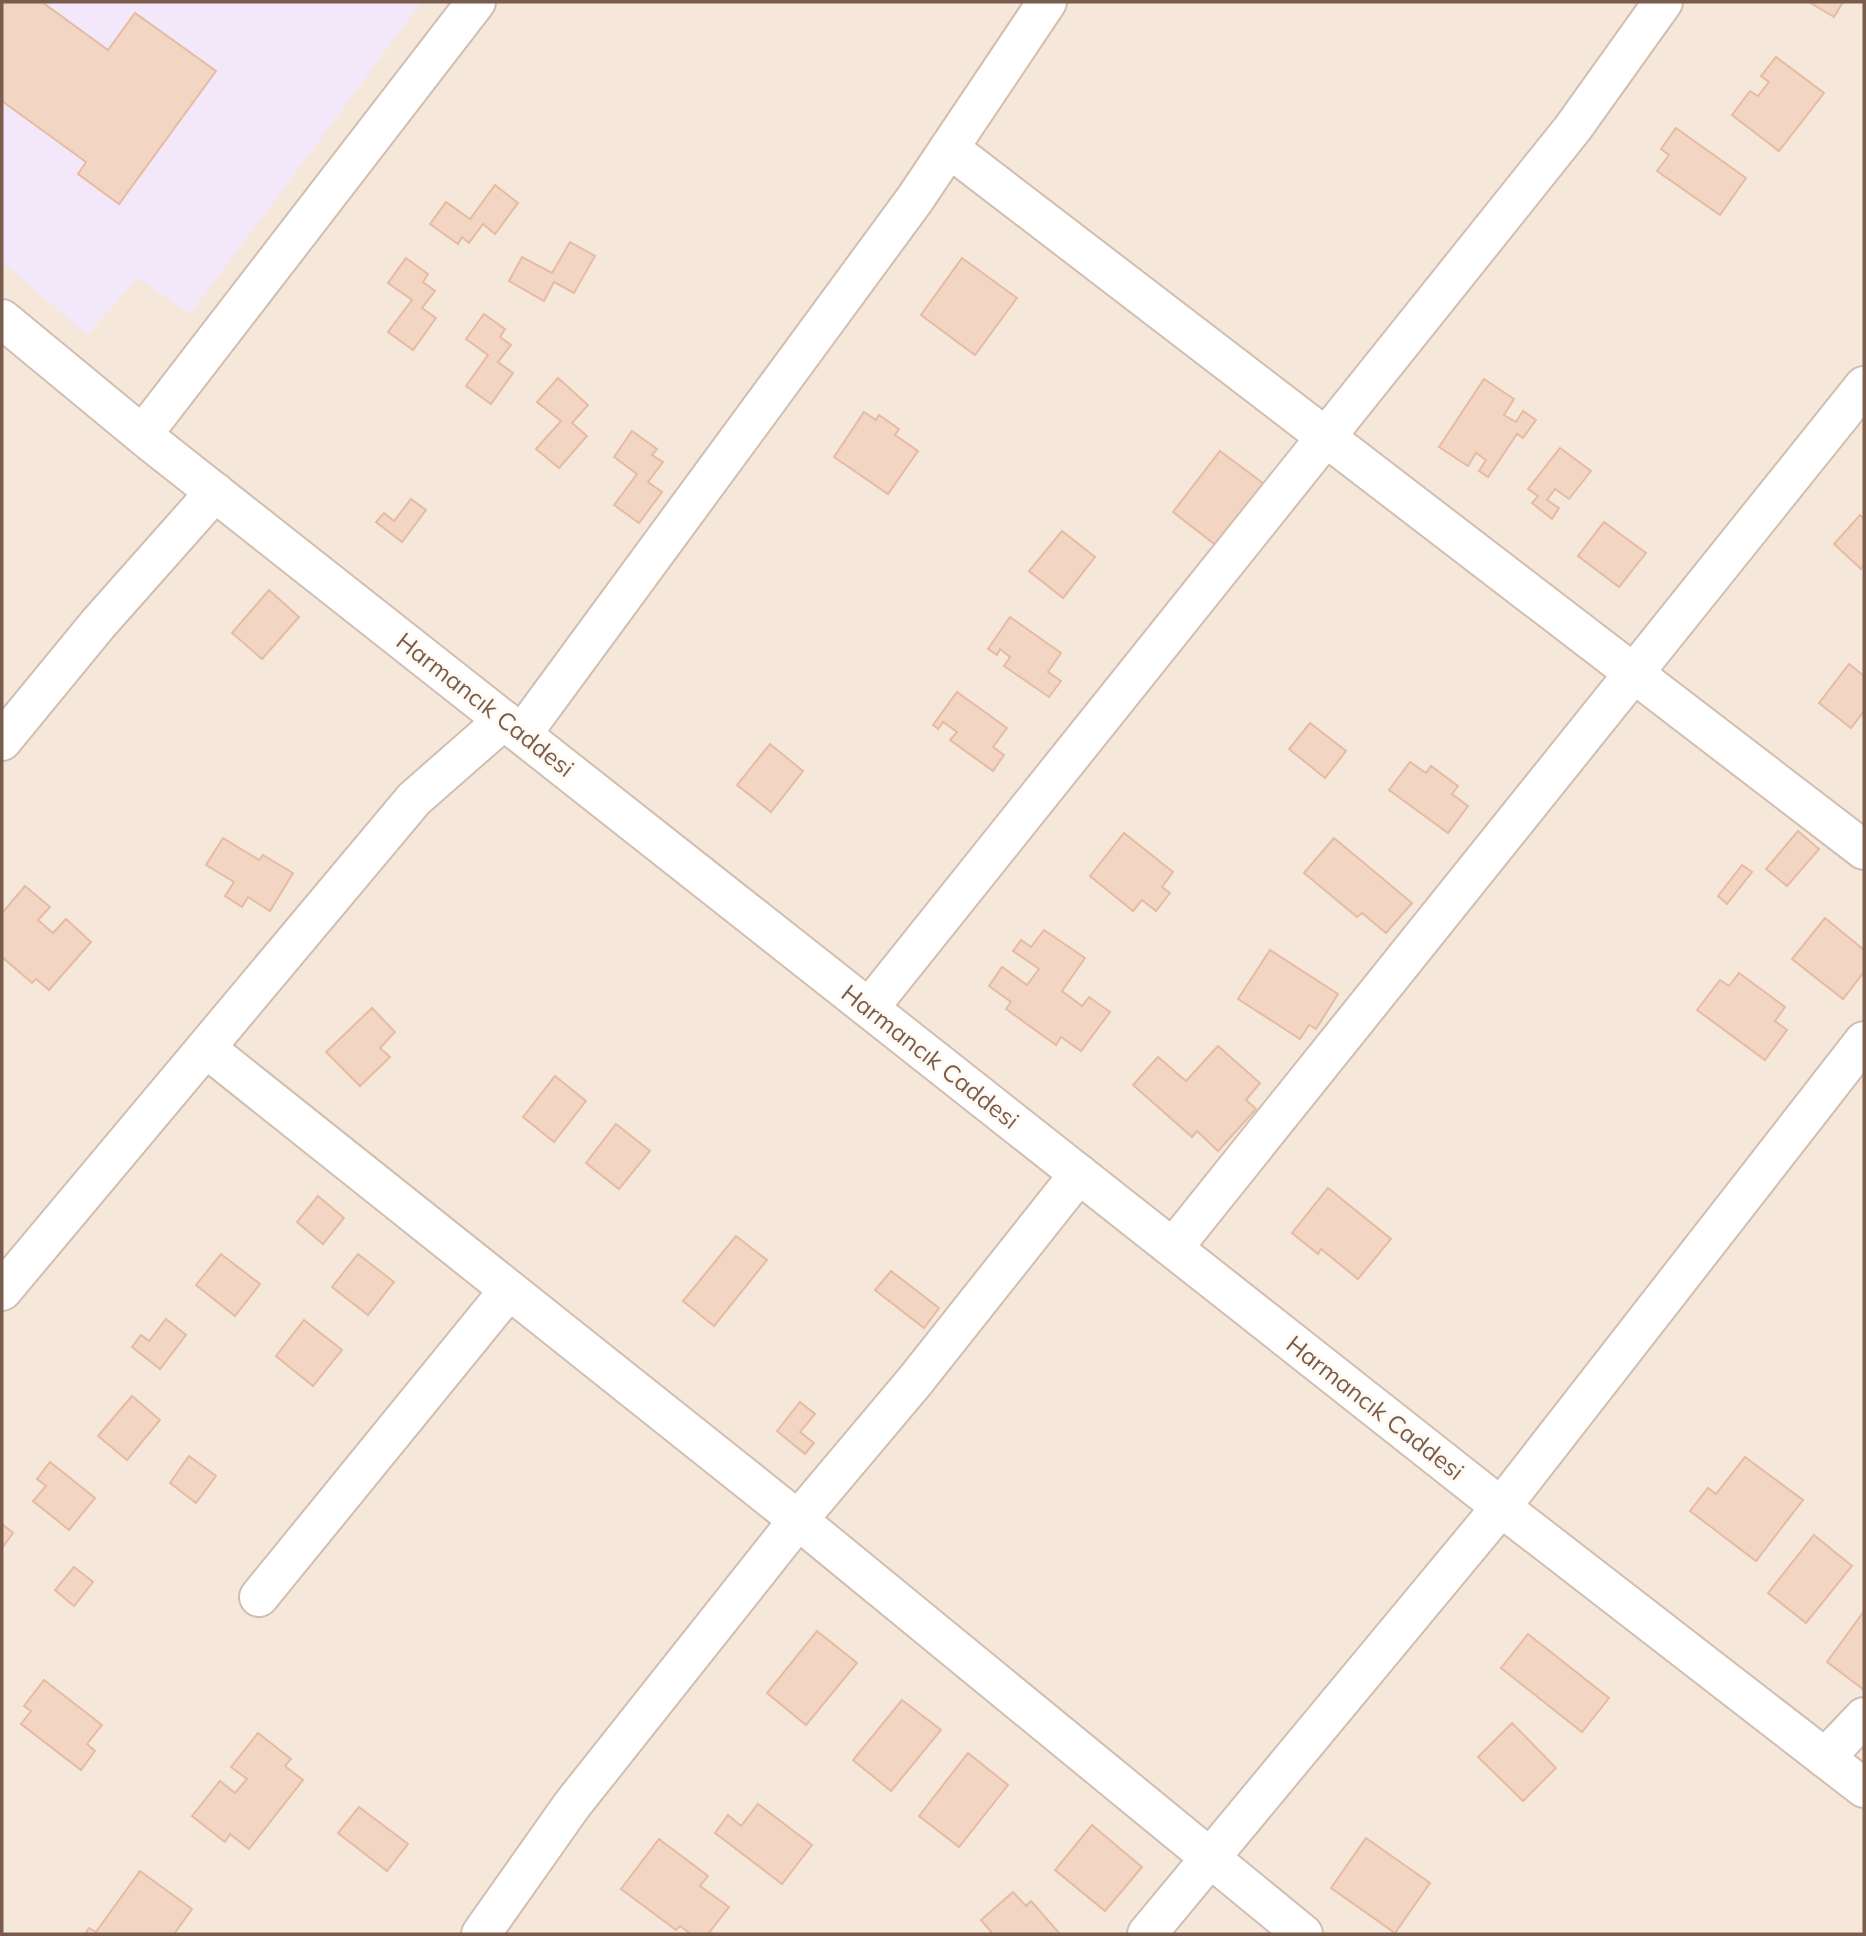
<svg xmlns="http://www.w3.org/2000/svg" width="1866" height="1936" font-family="Mulish,sans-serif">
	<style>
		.residential { fill: #f5e8da }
		.education { fill: #f3e8fa }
		.building { fill: #f3d5c3; stroke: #e6bba3; stroke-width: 2 }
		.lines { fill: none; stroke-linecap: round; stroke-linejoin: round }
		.minor-casing { stroke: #d1beb0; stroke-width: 42 }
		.tertiary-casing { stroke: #d1beb0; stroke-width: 42 }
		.minor { stroke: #fff; stroke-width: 38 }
		.tertiary { stroke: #fff; stroke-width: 38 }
		.labels { text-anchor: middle; stroke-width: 6; stroke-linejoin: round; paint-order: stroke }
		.street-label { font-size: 24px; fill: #7a5c4d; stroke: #fffaf3 }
	</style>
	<rect width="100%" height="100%" fill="#fdf6ec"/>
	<rect class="residential" x="2" y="2" width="1862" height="1932"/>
	<path class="education" d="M2,2H422L190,314L138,278L87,335L2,262Z"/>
	<g class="building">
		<path d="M2,2H42L108,50L135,13L216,71L119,204L78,174L86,162L2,101Z"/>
		<path d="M1809,2H1843L1834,17Z"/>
		<path d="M1776,57L1824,93L1779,151L1732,115L1750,91L1758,96L1769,82L1761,76Z"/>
		<path d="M1676,128L1746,178L1720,215L1657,171L1669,155L1661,149Z"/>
		<path d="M495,185L518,203L495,234L483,224L469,243L462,237L458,244L430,224L446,202L470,219Z"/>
		<path d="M570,242L595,256L574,293L554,282L544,301L509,281L522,257L552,273Z"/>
		<path d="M406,258L428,274L423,282L435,291L422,308L436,318L413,350L388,332L412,300L388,283Z"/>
		<path d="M962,258L1017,298L975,355L921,315Z"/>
		<path d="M484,314L505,329L500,337L511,345L498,362L513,373L491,404L466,386L488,355L466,339Z"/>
		<path d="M558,378L588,405L572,423L587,436L559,468L536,449L561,421L537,402Z"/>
		<path d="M1484,379L1514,399L1504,415L1516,422L1523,411L1536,420L1523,438L1517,434L1488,477L1479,471L1486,460L1476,453L1468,466L1439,447Z"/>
		<path d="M864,412L876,420L879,415L899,429L895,435L918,451L888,494L834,457Z"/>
		<path d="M632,431L657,449L652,455L663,462L648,482L662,492L639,523L614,505L637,474L614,457Z"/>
		<path d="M1560,448L1591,471L1569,499L1555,489L1547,500L1559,508L1552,519L1532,503L1538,496L1528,489Z"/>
		<path d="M1220,451L1264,484L1217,546L1173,512Z"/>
		<path d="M411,499L426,510L402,542L376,522L384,513L394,521Z"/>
		<path d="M1860,515L1864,518V565L1861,569L1834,544Z"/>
		<path d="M1604,522L1646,553L1619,587L1578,556Z"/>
		<path d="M1062,531L1095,557L1063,598L1029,571Z"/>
		<path d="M269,590L299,617L262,659L232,633Z"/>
		<path d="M1010,617L1061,653L1048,672L1061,681L1049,697L1004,666L1010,657L1000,649L997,655L988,649Z"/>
		<path d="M1849,664L1864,676V711L1851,728L1819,703Z"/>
		<path d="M957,692L1007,728L993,747L1004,755L993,771L950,740L957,732L943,722L938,729L933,725Z"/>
		<path d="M1310,723L1346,751L1325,778L1289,749Z"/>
		<path d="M770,744L803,771L771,812L737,785Z"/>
		<path d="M1410,762L1426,773L1431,766L1458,786L1452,794L1468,806L1448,833L1389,790Z"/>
		<path d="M1798,831L1819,849L1787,886L1766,869Z"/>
		<path d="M1124,833L1173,872L1162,887L1170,893L1156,911L1142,900L1133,911L1090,876Z"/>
		<path d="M223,838L259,860L263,855L293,873L270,911L248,897L242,907L225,896L234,882L206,865Z"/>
		<path d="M1334,838L1412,903L1386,933L1362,913L1357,917L1304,873Z"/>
		<path d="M1742,865L1752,872L1727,904L1718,896Z"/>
		<path d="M25,886L50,907L38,920L53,933L66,919L91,942L49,990L36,979L32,983L2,957V913Z"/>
		<path d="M1825,918L1864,950V972L1843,999L1792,959Z"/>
		<path d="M1044,930L1085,958L1062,991L1082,1006L1089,997L1110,1012L1081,1051L1061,1037L1056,1045L1006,1009L1011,1002L989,986L1002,967L1027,985L1039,969L1013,951L1021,940L1031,947Z"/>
		<path d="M1270,950L1338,994L1316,1029L1309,1025L1300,1039L1238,999Z"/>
		<path d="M1739,973L1785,1007L1775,1021L1787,1030L1765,1060L1697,1010L1720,980L1729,986Z"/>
		<path d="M372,1008L395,1032L380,1048L390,1057L360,1086L326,1052Z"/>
		<path d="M1218,1046L1260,1083L1246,1100L1256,1109L1218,1151L1197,1131L1192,1137L1133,1085L1158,1057L1186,1081Z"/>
		<path d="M555,1076L586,1101L554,1142L523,1117Z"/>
		<path d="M616,1124L650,1151L619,1189L586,1163Z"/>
		<path d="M1328,1188L1391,1239L1358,1279L1321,1249L1318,1254L1292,1233Z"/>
		<path d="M318,1196L344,1218L323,1244L297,1222Z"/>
		<path d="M736,1236L767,1260L714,1326L683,1301Z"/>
		<path d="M221,1254L260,1284L235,1316L196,1285Z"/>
		<path d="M358,1254L394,1282L368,1315L332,1287Z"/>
		<path d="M891,1271L939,1308L924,1328L875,1290Z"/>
		<path d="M166,1319L186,1335L160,1369L132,1347L141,1335L149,1341Z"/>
		<path d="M304,1320L342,1350L313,1386L276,1356Z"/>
		<path d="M132,1396L160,1420L127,1460L98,1436Z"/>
		<path d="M800,1402L815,1414L800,1432L814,1443L805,1454L777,1431Z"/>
		<path d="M189,1456L216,1476L196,1503L170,1483Z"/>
		<path d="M1745,1457L1803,1500L1756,1561L1690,1511L1708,1488L1716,1494Z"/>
		<path d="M50,1462L95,1498L69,1530L33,1501L46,1486L37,1479Z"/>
		<path d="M2,1524L13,1533L2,1548Z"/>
		<path d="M1814,1535L1852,1566L1806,1623L1768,1593Z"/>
		<path d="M74,1567L93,1582L74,1606L55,1590Z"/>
		<path d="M1864,1611V1690L1827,1662Z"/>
		<path d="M817,1631L857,1663L806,1725L767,1693Z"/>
		<path d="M1528,1634L1609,1698L1582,1732L1501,1668Z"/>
		<path d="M44,1680L102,1725L87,1744L95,1751L81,1770L21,1724L31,1711L24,1706Z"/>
		<path d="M902,1700L941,1730L891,1791L853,1760Z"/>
		<path d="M1512,1723L1556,1768L1523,1801L1478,1757Z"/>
		<path d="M258,1733L291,1759L285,1766L303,1780L249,1849L230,1834L225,1842L192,1816L220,1781L235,1793L247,1779L231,1767Z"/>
		<path d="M968,1753L1008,1785L959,1847L919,1816Z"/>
		<path d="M758,1804L812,1845L782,1884L715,1833L728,1815L741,1826Z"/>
		<path d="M359,1807L408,1844L387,1871L338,1833Z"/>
		<path d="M1092,1825L1142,1867L1105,1911L1055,1870Z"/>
		<path d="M1366,1838L1430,1883L1395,1933L1331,1888Z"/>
		<path d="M659,1839L708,1876L700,1886L729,1907L708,1934H691L680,1926L676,1930L621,1889Z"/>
		<path d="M140,1871L192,1909L174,1934H85L89,1928L96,1932Z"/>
		<path d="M1013,1892L1026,1906L1031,1901L1060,1934H993L981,1920Z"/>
	</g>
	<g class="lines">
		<g class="minor-casing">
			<g id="minor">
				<path d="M949,148L1864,850"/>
				<path d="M143,434L476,2"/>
				<path d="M522,734L915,199L1047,2"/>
				<path d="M2,741L98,624L215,492"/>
				<path d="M869,1008L1573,128L1663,2"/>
				<path d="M207,1049L798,1520L1303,1934"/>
				<path d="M1173,1248L1864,386"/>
				<path d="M2,1291L414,799L504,720"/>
				<path d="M259,1597L509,1290"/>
				<path d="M1825,1758L1864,1717"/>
				<path d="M481,1934L572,1805L798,1520L915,1381L1079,1174"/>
				<path d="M1147,1934L1501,1507L1864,1041"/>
			</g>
		</g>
		<g class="tertiary-casing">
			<path id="tertiary" d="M2,319L151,442L1501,1507L1864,1788"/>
		</g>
		<use href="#minor" class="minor"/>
		<use href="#tertiary" class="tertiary"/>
	</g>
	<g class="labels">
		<g class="street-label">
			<text transform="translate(485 705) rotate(38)" y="8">Harmancık Caddesi</text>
			<text transform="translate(930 1057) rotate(38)" y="8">Harmancık Caddesi</text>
			<text transform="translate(1375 1408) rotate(38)" y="8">Harmancık Caddesi</text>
		</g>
	</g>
	<rect width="1866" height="1936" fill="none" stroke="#7a5c4d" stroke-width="7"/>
</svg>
